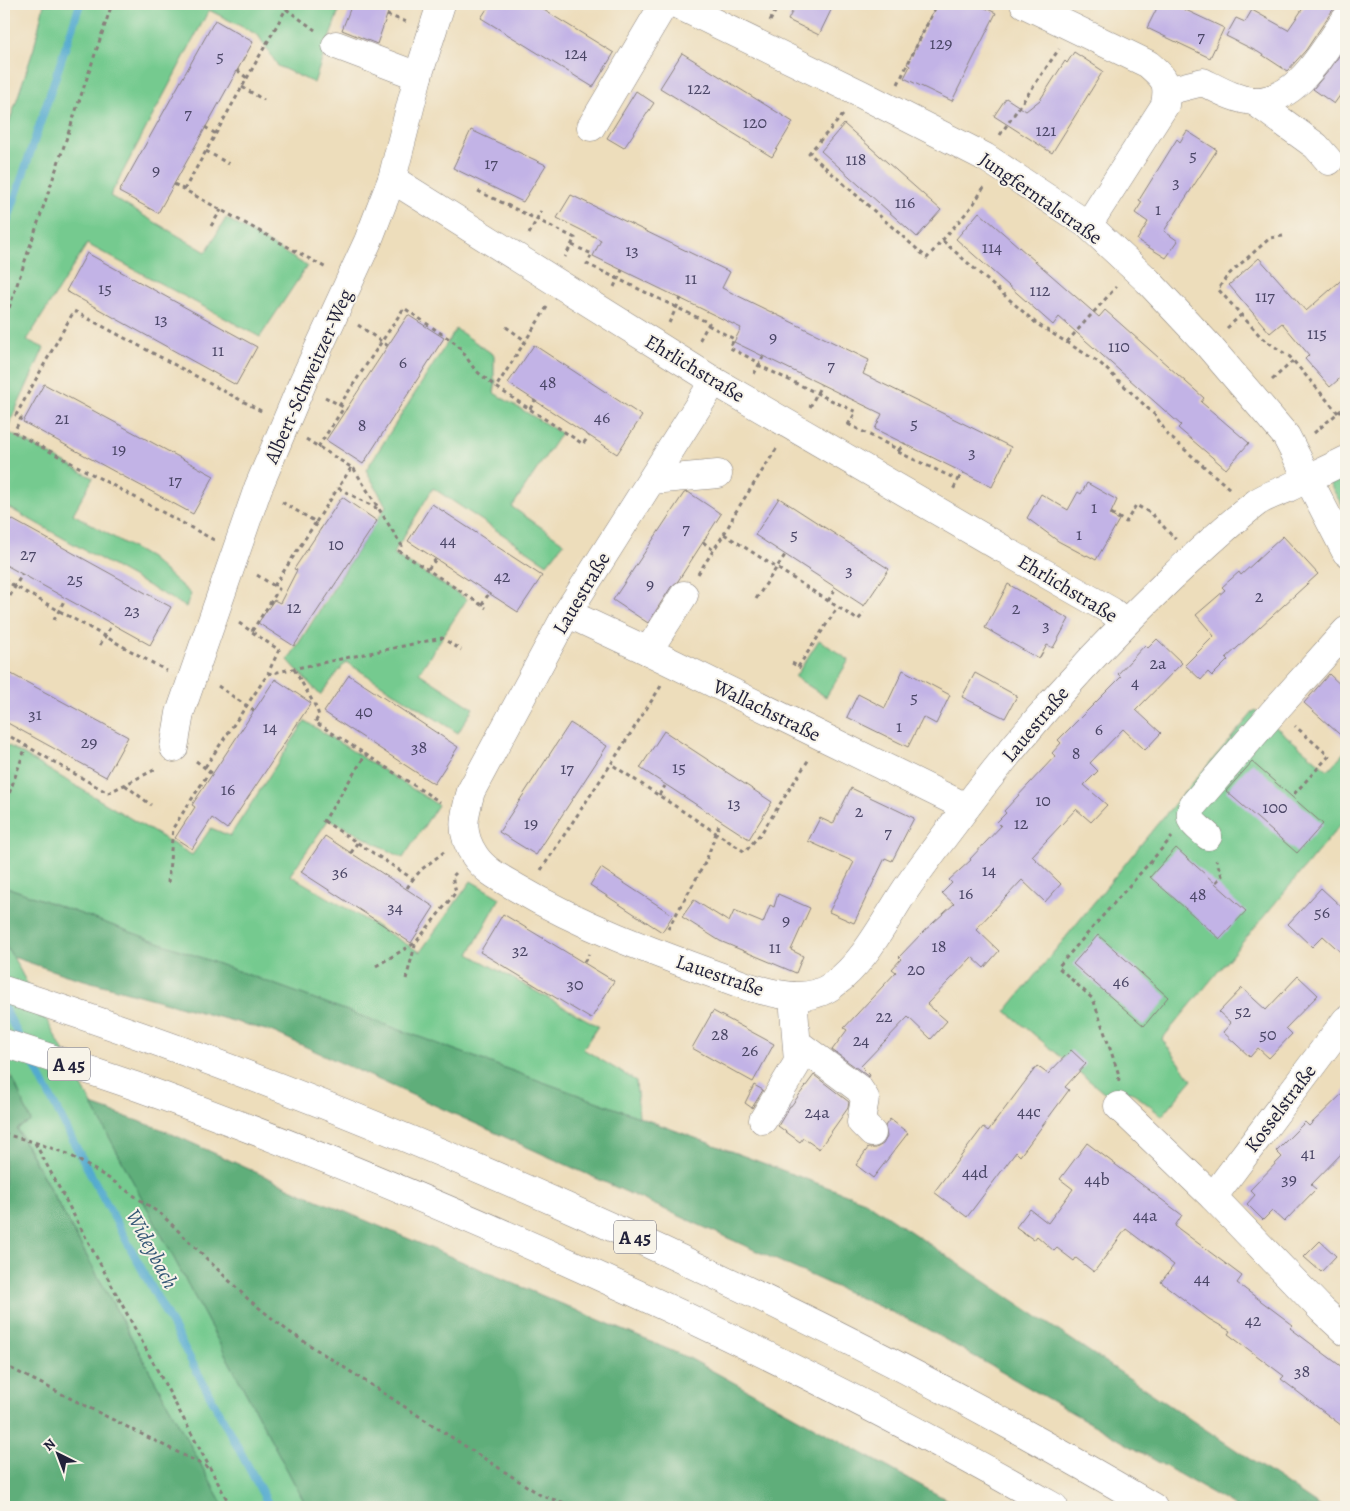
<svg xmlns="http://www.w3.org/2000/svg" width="1350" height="1511" font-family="Alegreya,serif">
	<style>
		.green { fill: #74ca8f; stroke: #4b7665 }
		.forest { fill: #5fae7a; stroke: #40685a }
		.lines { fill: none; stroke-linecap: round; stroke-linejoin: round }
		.stream { stroke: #52aacf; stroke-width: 8 }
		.building { fill: #c2b3e6 }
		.minor-casing { stroke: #88807b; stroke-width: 29 }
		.highway-casing { stroke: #88807b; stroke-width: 29 }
		.path { stroke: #88807b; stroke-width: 3; stroke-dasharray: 4 4; stroke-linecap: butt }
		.minor { stroke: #fff; stroke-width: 28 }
		.highway { stroke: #fff; stroke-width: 28 }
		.labels { text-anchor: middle; stroke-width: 4; stroke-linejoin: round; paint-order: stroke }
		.number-label { font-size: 18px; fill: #4a4666 }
		.shield { fill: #f7f3e8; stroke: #62616f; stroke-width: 1 }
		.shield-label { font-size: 19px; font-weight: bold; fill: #22223b }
		.street-label { font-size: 20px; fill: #22223b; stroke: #f7f3e8 }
		.water-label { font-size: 21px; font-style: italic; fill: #355876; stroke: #f7f3e8 }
	</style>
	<rect width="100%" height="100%" fill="#f7f3e8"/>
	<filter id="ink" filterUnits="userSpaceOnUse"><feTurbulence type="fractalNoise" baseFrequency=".02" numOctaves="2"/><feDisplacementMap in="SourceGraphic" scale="10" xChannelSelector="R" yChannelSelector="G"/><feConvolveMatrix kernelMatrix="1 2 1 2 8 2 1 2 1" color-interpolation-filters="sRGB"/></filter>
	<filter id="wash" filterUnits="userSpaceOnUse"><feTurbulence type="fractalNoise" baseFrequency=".0096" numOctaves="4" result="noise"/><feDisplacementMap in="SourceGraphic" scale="20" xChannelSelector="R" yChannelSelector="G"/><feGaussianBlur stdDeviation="1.12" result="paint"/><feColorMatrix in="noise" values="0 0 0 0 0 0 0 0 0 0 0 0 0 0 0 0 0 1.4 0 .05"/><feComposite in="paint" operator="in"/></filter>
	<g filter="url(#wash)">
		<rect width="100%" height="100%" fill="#edddbb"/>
		<g class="green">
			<path d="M44,4H341L314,83L278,66L258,35L209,10L110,196L206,252L226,218L307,266L260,337L87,244L27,340L44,348L6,431L93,478L73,514L150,558L191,594L186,607L4,505V138L34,48Z"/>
			<path d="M456,329L494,355V379L496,380L494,393L561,433L512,507L564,543L547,564L433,488L393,554L467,599L419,673L473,708L458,733L346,662L320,695L288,660L386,506L366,470Z"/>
			<path d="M1346,471V512L1328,481Z"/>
			<path d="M819,640L849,660L826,697L795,677Z"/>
			<path d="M1255,710L1328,770L1346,750V818L1162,1039L1192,1080L1162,1116L1131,1091L1104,1093L1006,1011L1159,822Z"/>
			<path d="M305,721L438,805L403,858L329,819L290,875L420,952L471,881L500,898L469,954L598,1026L583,1049L636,1081L639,1117L4,886V743L192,855L211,828L230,836Z"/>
			<path d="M4,943L13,957L307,1507H224L17,1128L31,1121L13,1079L4,1061Z"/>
		</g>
		<g class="forest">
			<path d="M4,886L639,1117L865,1201L1321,1507H1236L920,1325L273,1032L66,975L13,957L4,943Z"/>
			<path d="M4,1075L13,1079L31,1121L17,1129L224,1507H4Z"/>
			<path d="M92,1105L161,1129L306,1195L691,1359L960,1507H307Z"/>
		</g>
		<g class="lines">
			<g class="stream">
				<path d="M4,231L80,4"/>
				<path d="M4,1007L21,1040"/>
				<path d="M31,1059L75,1145L270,1507"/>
			</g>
		</g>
		<g id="blocks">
			<g class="building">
				<path d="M352,4H391L377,44L342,30Z"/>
				<path d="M490,4H534L614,53L593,87L481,18Z"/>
				<path d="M796,4H834L819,35L788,20Z"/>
				<path d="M937,4H977L996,13L952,101L904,78L910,66L907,64Z"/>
				<path d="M1159,4H1173L1224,28L1210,58L1147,28Z"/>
				<path d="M1306,4H1346L1339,6L1332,11L1306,50L1287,71L1258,52L1226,36L1236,18L1245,22L1252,10L1288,30Z"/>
				<path d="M215,20L253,42L158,213L119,192Z"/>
				<path d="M1346,46V87L1334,104L1313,89L1330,69Z"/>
				<path d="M1074,52L1103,71L1052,153L994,116L1006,98L1026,111L1040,100L1065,61L1067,63Z"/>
				<path d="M682,53L793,122L772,157L660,88Z"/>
				<path d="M636,91L654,103L624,148L607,138Z"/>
				<path d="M844,124L941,210L917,237L821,151Z"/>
				<path d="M471,130L546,165L523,202L453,168Z"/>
				<path d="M1187,131L1217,150L1164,231L1178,241L1166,258L1137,240L1148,222L1135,213L1142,202L1139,200L1177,139L1180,142Z"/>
				<path d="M571,195L730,272L722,288L869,360L863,374L1011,447L992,487L875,429L882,414L734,342L741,328L593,256L601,240L557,218Z"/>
				<path d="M979,212L1099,317L1105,310L1204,398L1201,402L1249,443L1226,469L1178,428L1181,425L1059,317L1053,325L956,239Z"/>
				<path d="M87,253L257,347L236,385L66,291Z"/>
				<path d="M1259,258L1306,311L1346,276V373L1330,387L1305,359L1309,355L1282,323L1270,333L1229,285Z"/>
				<path d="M408,315L444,338L363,464L326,440Z"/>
				<path d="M534,345L642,416L617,454L508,383Z"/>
				<path d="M44,384L214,476L193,514L23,422Z"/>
				<path d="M1087,483L1117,500L1110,515L1119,520L1096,560L1087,555L1086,556L1058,541L1027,518L1041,494L1068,510L1078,492L1081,494Z"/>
				<path d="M688,492L721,514L678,581L671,587L648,623L613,600L684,493Z"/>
				<path d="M342,497L377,521L294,646L258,623L274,600L280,603L297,570L294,569Z"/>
				<path d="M779,498L889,569L864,606L755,535Z"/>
				<path d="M432,504L542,576L518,612L408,541Z"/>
				<path d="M4,515L171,607L150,645L4,564Z"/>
				<path d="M1283,536L1318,574L1226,658L1228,660L1212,676L1208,672L1201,680L1185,665L1214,636L1196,615L1225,590L1222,587L1239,572L1241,575Z"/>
				<path d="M1008,584L1069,619L1053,648L1047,645L1039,659L985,628Z"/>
				<path d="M1157,639L1182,663L1136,710L1161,733L1145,750L1123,729L1090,763L1098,771L1084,785L1107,805L1091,822L1076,809L1032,856L1061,884L1045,902L1022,880L976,929L999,951L984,968L972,957L927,1004L947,1021L931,1039L908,1017L861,1066L870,1075L869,1077L832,1050L847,1030L844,1028L896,972L892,969L901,959L899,957L923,932L954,904L942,893L952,883L949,880L971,860L970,859L1001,826L997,822L1006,813L1004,811L1055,756L1052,753L1061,743L1058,740L1121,677L1118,674L1145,645L1148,648Z"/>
				<path d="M4,670L128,737L106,777L4,721Z"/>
				<path d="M903,670L950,695L936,724L923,717L908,747L847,717L858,694L885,708Z"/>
				<path d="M975,673L1017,696L1005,718L962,697Z"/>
				<path d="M1329,674L1346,690V740L1304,703Z"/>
				<path d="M349,675L458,747L434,784L324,712Z"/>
				<path d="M275,679L311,703L227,829L212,818L192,849L175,838L195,807L192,805Z"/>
				<path d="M570,723L607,746L536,855L499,832Z"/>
				<path d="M664,731L772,802L749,839L640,768Z"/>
				<path d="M1252,762L1323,824L1297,853L1226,791Z"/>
				<path d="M851,788L914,818L892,861L885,858L854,923L829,912L854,862L808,841L820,818L833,824Z"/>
				<path d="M325,836L434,907L411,943L301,872Z"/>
				<path d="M1176,848L1246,911L1220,939L1150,877Z"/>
				<path d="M601,868L673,915L662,932L590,885Z"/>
				<path d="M1321,888L1346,911V957L1323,936L1312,947L1288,924Z"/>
				<path d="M778,894L810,908L791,950L803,956L796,973L720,941L682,917L694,900L729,922L734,911L763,923L770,905L774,907Z"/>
				<path d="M503,914L614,981L591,1019L480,952Z"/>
				<path d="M1098,935L1168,997L1144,1026L1073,964Z"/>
				<path d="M1298,976L1318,995L1286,1028L1292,1034L1269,1058L1258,1048L1250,1057L1223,1032L1231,1023L1219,1012L1242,988L1266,1010Z"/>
				<path d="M713,1011L774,1044L753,1082L692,1048Z"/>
				<path d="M1071,1050L1086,1064L1065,1087L1069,1090L1020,1156L1016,1152L967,1217L934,1192L983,1127L988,1131L1037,1066L1048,1074Z"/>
				<path d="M814,1075L849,1102L848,1108L819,1149L803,1138L800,1142L778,1126L790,1106H791Z"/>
				<path d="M754,1085L763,1090L752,1108L745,1103Z"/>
				<path d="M1346,1090V1149L1311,1185L1316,1189L1284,1222L1272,1211L1263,1220L1247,1204L1255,1195L1250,1190L1282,1157L1276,1151L1305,1122L1309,1126Z"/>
				<path d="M890,1119L908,1133L873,1178L856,1165L868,1148H876L883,1144L887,1137L885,1126Z"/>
				<path d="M1087,1143L1182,1215L1175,1226L1242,1276L1237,1283L1293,1325L1290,1328L1346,1370V1429L1281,1379L1284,1376L1228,1334L1230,1331L1209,1319L1161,1282L1174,1265L1126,1229L1094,1272L1076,1258L1074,1261L1057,1248L1054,1251L1037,1236L1034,1240L1016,1227L1030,1209L1048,1223L1073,1189L1060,1179Z"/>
				<path d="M1320,1241L1336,1256L1321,1272L1304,1257Z"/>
			</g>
		</g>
	</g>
	<g filter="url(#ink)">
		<use href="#blocks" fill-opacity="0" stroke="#88807b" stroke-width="1"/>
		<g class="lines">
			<g class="minor-casing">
				<g id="minor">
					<path d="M676,4L861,94L985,157L1088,225L1148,281L1208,345L1286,436L1346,552"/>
					<path d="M1024,4L1148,64C1165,79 1169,82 1165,105L1088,225"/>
					<path d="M336,45L418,76"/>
					<path d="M1167,91L1203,82C1219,90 1236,100 1254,101C1298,102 1323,51 1345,20"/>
					<path d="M1254,101L1316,146L1329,161"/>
					<path d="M591,127L664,4"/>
					<path d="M392,179L714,381L1003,549"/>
					<path d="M714,381L567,613L471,791C464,816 459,833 475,856C485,871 502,879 517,888C590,931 670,958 749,987C776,994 808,1004 833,985C865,962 884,922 906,889C921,867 937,846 953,825C1018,737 1092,654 1171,578C1198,553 1226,526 1256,503C1264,497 1276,493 1286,489C1306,479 1326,470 1346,460"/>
					<path d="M652,480L718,474"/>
					<path d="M1011,554L1111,611L1125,622"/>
					<path d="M567,613L648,651L966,807"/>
					<path d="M648,651L684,595"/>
					<path d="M174,748L180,713L258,488L302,384L368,241L392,179L418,76L441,4"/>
					<path d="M1208,836C1196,825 1186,822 1193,805L1276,709L1346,631"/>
					<path d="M797,1043L859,1089L865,1098L861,1122L872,1133"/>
					<path d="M1118,1106L1213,1197L1322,1310L1346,1332"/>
					<path d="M763,1120L798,1062L793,996"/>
					<path d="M1213,1197L1346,1020"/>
				</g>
			</g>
			<g class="highway-casing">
				<g id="highway">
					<path d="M4,990C200,1052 390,1128 578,1212C775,1300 968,1397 1153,1507"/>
					<path d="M4,1043C48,1057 92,1071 135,1086C288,1141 437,1203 585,1270C745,1342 902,1420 1054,1507"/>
				</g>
			</g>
			<g class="path">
				<path d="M279,4L286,9"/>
				<path d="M387,15L407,22"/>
				<path d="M770,21L779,4"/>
				<path d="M237,70L247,78"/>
				<path d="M898,84L937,4"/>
				<path d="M242,87L264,100"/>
				<path d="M843,115L809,153L927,258L973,205L984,187"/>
				<path d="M205,127L216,134"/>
				<path d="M1000,135L1059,49"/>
				<path d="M206,151L229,164"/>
				<path d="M174,184L328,269"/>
				<path d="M184,190L286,9L315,30"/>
				<path d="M478,191L575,238L565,257"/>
				<path d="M211,226L221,210"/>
				<path d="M529,234L541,211"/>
				<path d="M1283,236L1270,238L1228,275L1218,289L1262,338L1290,357L1338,413"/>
				<path d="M943,241L1037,324L1100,363L1155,415L1168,435L1230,489"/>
				<path d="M572,245L592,254L587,264L709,323L699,341"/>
				<path d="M614,287L622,270"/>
				<path d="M547,307L496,387L583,444L589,436"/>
				<path d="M4,323L112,4"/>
				<path d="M669,323L681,298"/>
				<path d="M358,325L388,346"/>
				<path d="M708,325L734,339L730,348L760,363"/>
				<path d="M506,327L526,341"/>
				<path d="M1227,328L1241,315"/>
				<path d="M1067,342L1116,287"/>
				<path d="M758,365L856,412L846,428"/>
				<path d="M754,374L763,357"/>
				<path d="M1272,380L1293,361"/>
				<path d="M325,397L347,409"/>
				<path d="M339,406L404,308L458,345L475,370L496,387"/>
				<path d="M810,407L821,385"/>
				<path d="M530,409L535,400"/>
				<path d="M848,424L899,450L898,452"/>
				<path d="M1314,433L1346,406"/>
				<path d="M306,439L354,469L402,546L399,551L486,608"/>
				<path d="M318,447L343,409"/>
				<path d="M899,450L905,443"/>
				<path d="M898,452L958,480L953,490"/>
				<path d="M351,468L338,488L380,510"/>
				<path d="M958,480L963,472"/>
				<path d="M1111,513L1126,522L1136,505L1152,514L1174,538L1176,537"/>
				<path d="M316,522L338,488"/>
				<path d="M314,524L321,529"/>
				<path d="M724,534L732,520L733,516L777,448"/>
				<path d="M214,540L14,432L21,418L16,415L74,311L263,412"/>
				<path d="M703,542L713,550"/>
				<path d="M428,569L436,559"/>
				<path d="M698,574L724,534L858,620L864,613"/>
				<path d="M4,580L167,671"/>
				<path d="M274,586L316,522L280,501"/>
				<path d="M10,596L22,574"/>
				<path d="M756,599L785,555"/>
				<path d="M828,601L836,588"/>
				<path d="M482,605L489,593"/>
				<path d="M54,620L65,599"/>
				<path d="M239,623L279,650L268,673"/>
				<path d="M252,631L279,589L257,575"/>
				<path d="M100,645L112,624"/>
				<path d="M792,663L801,668"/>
				<path d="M798,667L838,607"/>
				<path d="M294,669L317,709L319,716L315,722L440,802"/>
				<path d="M218,686L254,711"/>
				<path d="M661,686L611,764L745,852L762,832L809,759"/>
				<path d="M4,733L108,793L158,768"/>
				<path d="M196,761L213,774"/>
				<path d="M205,767L268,674L442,638L461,650"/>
				<path d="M125,785L151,805"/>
				<path d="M1294,794L1329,756L1295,726"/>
				<path d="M659,795L665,786"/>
				<path d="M4,808L26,746"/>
				<path d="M322,820L324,821L366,754"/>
				<path d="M324,821L413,879L422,869L444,852"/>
				<path d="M351,853L357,843"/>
				<path d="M541,870L611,764"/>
				<path d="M1216,882L1222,876L1216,860"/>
				<path d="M168,883L173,828L210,771"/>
				<path d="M407,888L413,879"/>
				<path d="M668,929L706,861L720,822"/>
				<path d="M584,962L589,954"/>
				<path d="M376,966L415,943"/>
				<path d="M406,979L416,942L456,892L452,877L456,873"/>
				<path d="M1119,1081L1118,1072L1093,999L1058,967L1172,837"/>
				<path d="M4,1134L34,1142L68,1154L110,1179L162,1215L248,1299L288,1331L542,1496L578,1507"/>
				<path d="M35,1143L231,1507"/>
				<path d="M4,1365L211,1469"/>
			</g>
			<use href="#minor" class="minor"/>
			<use href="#highway" class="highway"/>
		</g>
	</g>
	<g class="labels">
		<g class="number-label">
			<text x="1201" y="42">7</text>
			<text x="941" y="49">129</text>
			<text x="576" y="59">124</text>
			<text x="220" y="62">5</text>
			<text x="699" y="94">122</text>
			<text x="188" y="119">7</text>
			<text x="755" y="128">120</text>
			<text x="1046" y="136">121</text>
			<text x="1193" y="161">5</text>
			<text x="856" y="165">118</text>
			<text x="491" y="169">17</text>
			<text x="156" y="176">9</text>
			<text x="1176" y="188">3</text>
			<text x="905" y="208">116</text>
			<text x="1158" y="215">1</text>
			<text x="992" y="253">114</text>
			<text x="632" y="256">13</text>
			<text x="691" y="284">11</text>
			<text x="105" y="294">15</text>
			<text x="1040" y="296">112</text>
			<text x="1265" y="302">117</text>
			<text x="161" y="325">13</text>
			<text x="1317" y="339">115</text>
			<text x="773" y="343">9</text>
			<text x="1119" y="352">110</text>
			<text x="218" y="356">11</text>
			<text x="403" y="368">6</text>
			<text x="831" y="371">7</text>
			<text x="548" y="388">48</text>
			<text x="602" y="423">46</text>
			<text x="62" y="424">21</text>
			<text x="914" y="429">5</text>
			<text x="362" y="431">8</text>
			<text x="119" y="455">19</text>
			<text x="972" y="458">3</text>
			<text x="175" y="486">17</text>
			<text x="1094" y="513">1</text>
			<text x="686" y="534">7</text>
			<text x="794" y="540">5</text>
			<text x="1079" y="540">1</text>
			<text x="448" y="546">44</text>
			<text x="336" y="550">10</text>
			<text x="28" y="560">27</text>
			<text x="849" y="576">3</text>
			<text x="502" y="582">42</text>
			<text x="75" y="585">25</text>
			<text x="650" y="590">9</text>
			<text x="1259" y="602">2</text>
			<text x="294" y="613">12</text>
			<text x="1016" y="614">2</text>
			<text x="132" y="616">23</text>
			<text x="1046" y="631">3</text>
			<text x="1158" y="669">2a</text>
			<text x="1135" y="688">4</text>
			<text x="914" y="703">5</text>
			<text x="364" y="717">40</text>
			<text x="35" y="720">31</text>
			<text x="899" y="732">1</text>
			<text x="270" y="733">14</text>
			<text x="1099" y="735">6</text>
			<text x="89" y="748">29</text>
			<text x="419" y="753">38</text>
			<text x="1076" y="759">8</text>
			<text x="679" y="773">15</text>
			<text x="567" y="774">17</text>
			<text x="228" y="795">16</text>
			<text x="1043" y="806">10</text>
			<text x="734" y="809">13</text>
			<text x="1275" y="813">100</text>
			<text x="859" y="817">2</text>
			<text x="531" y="829">19</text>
			<text x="1021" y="829">12</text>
			<text x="888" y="838">7</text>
			<text x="989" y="876">14</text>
			<text x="340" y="878">36</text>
			<text x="966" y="899">16</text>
			<text x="1198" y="900">48</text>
			<text x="395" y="913">34</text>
			<text x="1322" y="918">56</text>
			<text x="786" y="926">9</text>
			<text x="939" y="952">18</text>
			<text x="775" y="953">11</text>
			<text x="520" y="956">32</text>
			<text x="916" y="975">20</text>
			<text x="1121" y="987">46</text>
			<text x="575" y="990">30</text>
			<text x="1243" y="1017">52</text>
			<text x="884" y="1022">22</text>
			<text x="720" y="1040">28</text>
			<text x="1268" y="1040">50</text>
			<text x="861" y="1046">24</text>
			<text x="750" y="1056">26</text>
			<text x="1029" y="1117">44c</text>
			<text x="817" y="1118">24a</text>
			<text x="1308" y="1159">41</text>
			<text x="975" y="1178">44d</text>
			<text x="1097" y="1185">44b</text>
			<text x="1289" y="1185">39</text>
			<text x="1145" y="1221">44a</text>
			<text x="1202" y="1284">44</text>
			<text x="1253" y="1326">42</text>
			<text x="1302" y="1377">38</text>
		</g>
		<g class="shield">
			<rect x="48" y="1047.5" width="42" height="33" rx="4"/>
			<rect x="614" y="1220.5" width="42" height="33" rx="4"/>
		</g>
		<g class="shield-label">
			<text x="69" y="1071">A 45</text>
			<text x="635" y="1244">A 45</text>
		</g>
		<g class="street-label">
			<text transform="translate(1041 198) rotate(35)" y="7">Jungferntalstraße</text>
			<text transform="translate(695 368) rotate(31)" y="7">Ehrlichstraße</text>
			<text transform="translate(308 376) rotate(-66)" y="7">Albert-Schweitzer-Weg</text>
			<text transform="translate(1068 588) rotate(31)" y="7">Ehrlichstraße</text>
			<text transform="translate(581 593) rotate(-59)" y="7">Lauestraße</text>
			<text transform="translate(767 710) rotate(26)" y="7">Wallachstraße</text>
			<text transform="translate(1035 724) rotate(-50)" y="7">Lauestraße</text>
			<text transform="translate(720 975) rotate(19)" y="7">Lauestraße</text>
			<text transform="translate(1280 1108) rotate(-53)" y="7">Kosselstraße</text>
		</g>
		<g class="water-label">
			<text transform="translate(152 1249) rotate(62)" y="7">Wideybach</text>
		</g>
	</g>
	<rect width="1350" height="1511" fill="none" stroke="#f7f3e8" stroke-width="20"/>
	<g transform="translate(58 1454) rotate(318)" stroke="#f7f3e8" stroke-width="4" paint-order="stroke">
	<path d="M0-4L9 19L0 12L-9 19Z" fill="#22223b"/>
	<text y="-8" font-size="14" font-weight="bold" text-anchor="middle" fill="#22223b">N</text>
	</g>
</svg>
